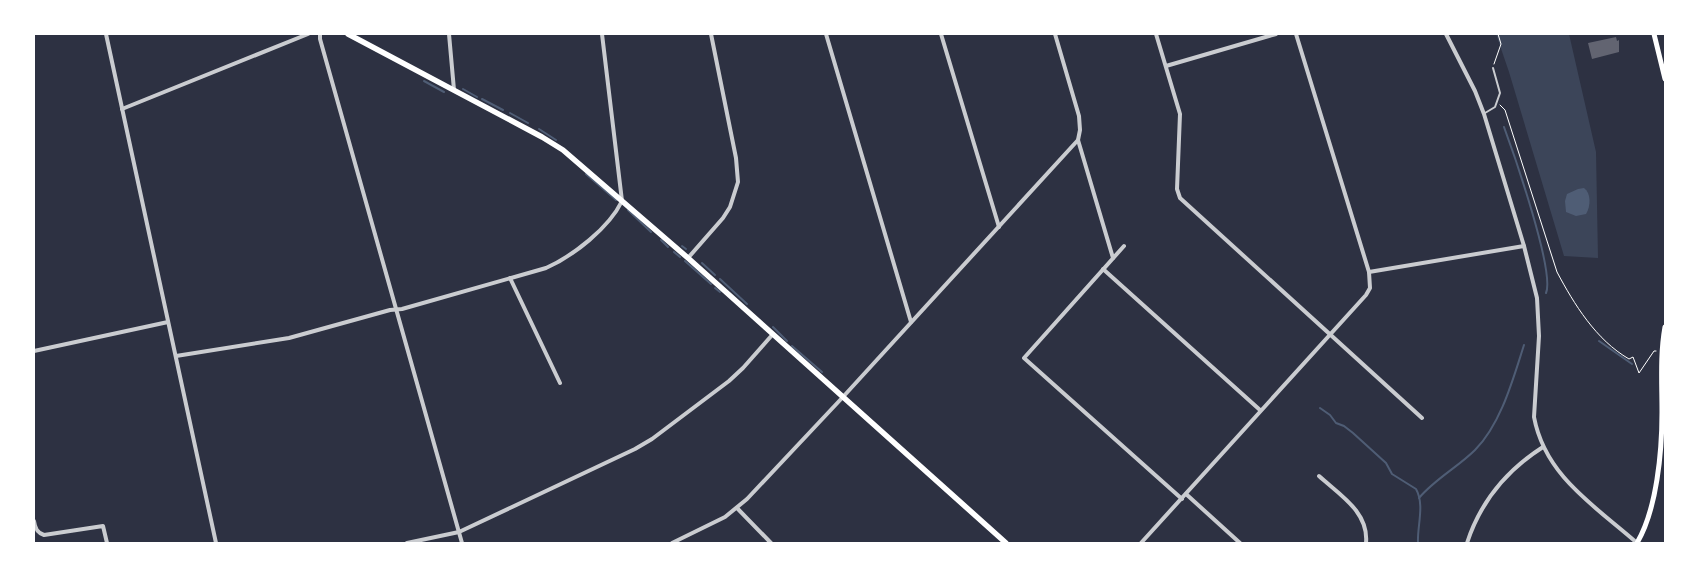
<svg xmlns="http://www.w3.org/2000/svg" width="1699" height="577" font-family="Helvetica,sans-serif">
	<style>
		.green { fill: #3c4559 }
		.water { fill: #4f5d75 }
		.lines { fill: none; stroke-linecap: round; stroke-linejoin: round }
		.stream { stroke: #4f5d75; stroke-width: 2 }
		.building { fill: #626471 }
		.path { stroke: #fff; stroke-width: 1 }
		.service { stroke: #caccd0; stroke-width: 2 }
		.minor { stroke: #caccd0; stroke-width: 4 }
		.secondary { stroke: #fff; stroke-width: 5 }
		.primary { stroke: #fff; stroke-width: 5.5 }
	</style>
	<rect width="100%" height="100%" fill="#2d3142"/>
	<path class="green" d="M1496,34H1569L1596,152L1598,258L1564,256L1509,72Z"/>
	<path class="water" d="M1584,188C1591,193 1591,206 1586,214L1576,216L1566,212L1565,201L1567,194L1578,189Z"/>
	<g class="lines">
		<g class="stream">
			<path d="M424,81L444,92"/>
			<path d="M463,89L477,97"/>
			<path d="M482,99L503,110"/>
			<path d="M510,113L528,123"/>
			<path d="M1504,127C1514,154 1555,272 1546,293"/>
			<path d="M539,129L556,140"/>
			<path d="M586,174L616,200"/>
			<path d="M628,210L651,232"/>
			<path d="M661,240L668,247"/>
			<path d="M682,246L686,249"/>
			<path d="M674,252L680,257"/>
			<path d="M685,261L711,284"/>
			<path d="M702,263L715,275"/>
			<path d="M720,279L747,304"/>
			<path d="M715,288L720,292"/>
			<path d="M773,327L787,341"/>
			<path d="M1599,341L1632,364"/>
			<path d="M792,346L822,372"/>
			<path d="M1320,408L1330,415L1336,423L1344,426L1353,433L1386,463L1392,474L1416,489C1425,505 1417,526 1418,543"/>
			<path d="M1419,498C1435,479 1458,467 1475,450C1501,424 1513,379 1524,345"/>
		</g>
	</g>
	<path class="building" d="M1616,37L1617,41L1619,40V52L1592,59L1588,43Z"/>
	<g class="lines">
		<g class="path">
			<path d="M1494,64L1501,44L1498,34"/>
			<path d="M1500,105L1505,110L1557,272C1574,304 1596,340 1629,359L1633,357L1639,373L1654,351H1656"/>
		</g>
		<path class="service" d="M1485,113L1495,107L1500,93L1493,68"/>
		<g class="minor">
			<path d="M106,34L216,543"/>
			<path d="M320,34V39L462,543"/>
			<path d="M449,34L454,90"/>
			<path d="M826,34L911,322"/>
			<path d="M941,34L999,227"/>
			<path d="M1055,34L1079,116L1080,130L1078,140L1113,258"/>
			<path d="M1156,34L1180,114L1177,189L1180,198L1422,418"/>
			<path d="M1446,34L1475,91L1484,114L1524,246L1537,298L1539,336L1534,417C1545,476 1595,506 1637,543"/>
			<path d="M1166,66L1276,34"/>
			<path d="M122,109L308,34"/>
			<path d="M1124,246L1024,358L1182,499"/>
			<path d="M688,258L723,218L730,207L738,182L736,158L711,34"/>
			<path d="M1103,269L1260,410"/>
			<path d="M1369,272L1524,246"/>
			<path d="M510,278L560,383"/>
			<path d="M34,351L168,322"/>
			<path d="M176,356L289,338L390,310L402,309L546,268C573,256 609,228 622,201L602,34"/>
			<path d="M1319,476C1340,495 1369,512 1366,543"/>
			<path d="M1186,494L1240,543"/>
			<path d="M737,508L771,543"/>
			<path d="M34,521C35,528 37,533 44,535L103,526L107,543"/>
			<path d="M407,543L459,532L635,449L652,439L729,381L743,368L773,334"/>
			<path d="M672,543L725,517L747,499L842,398L1078,140"/>
			<path d="M1141,543L1366,295L1370,288L1369,272L1296,34"/>
			<path d="M1467,543C1480,503 1507,470 1543,447"/>
		</g>
		<g class="secondary">
			<path d="M1654,34L1665,79"/>
			<path d="M1637,543C1657,509 1662,451 1662,412C1662,383 1660,355 1665,327"/>
		</g>
		<path class="primary" d="M348,34L542,137L563,150L688,258L1006,543"/>
	</g>
	<rect width="1699" height="577" fill="none" stroke="#ffffff" stroke-width="70"/>
</svg>
